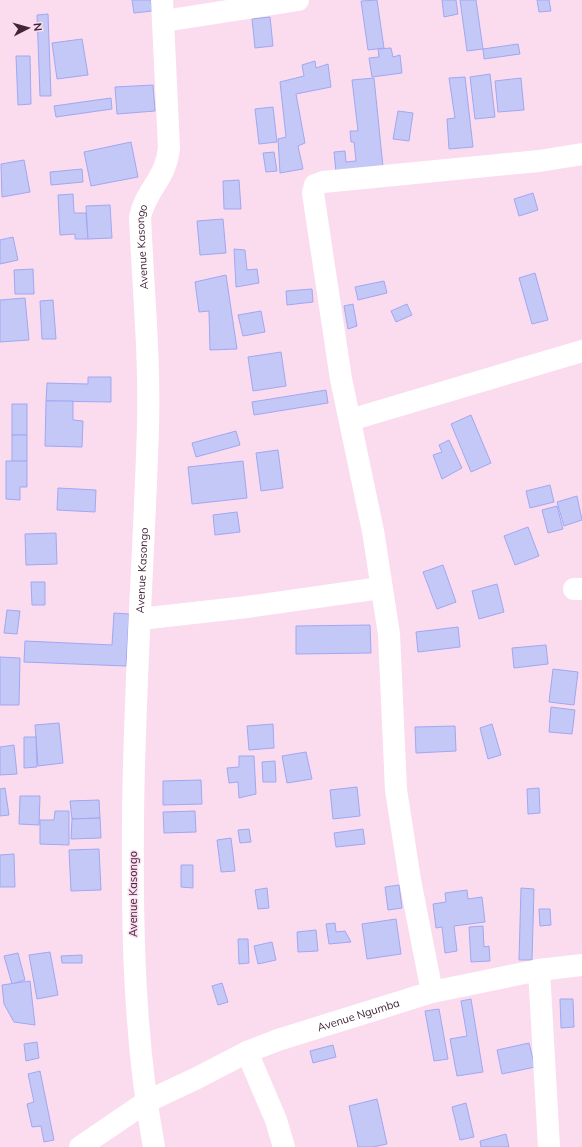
<svg xmlns="http://www.w3.org/2000/svg" width="582" height="1147" font-family="Mulish,sans-serif">
	<style>
		.building { fill: #c3c8f6; stroke: #a1a7f1 }
		.lines { fill: none; stroke-linecap: round; stroke-linejoin: round }
		.minor { stroke: #fff; stroke-width: 22 }
		.labels { text-anchor: middle; stroke-width: 3; stroke-linejoin: round; paint-order: stroke }
		.street-label { font-size: 11px; fill: #422539; stroke: #fbdcef }
	</style>
	<rect width="100%" height="100%" fill="#fbdcef"/>
	<g class="building">
		<path d="M132,0H151L152,11L134,13Z"/>
		<path d="M377,0L384,48L368,50L361,1Z"/>
		<path d="M442,0H456L458,14L444,17Z"/>
		<path d="M460,0H476L483,49L467,51Z"/>
		<path d="M537,0H549L551,11L539,12Z"/>
		<path d="M48,14L51,96H40L37,15Z"/>
		<path d="M270,17L273,46L255,48L252,19Z"/>
		<path d="M82,39L88,75L57,79L52,43Z"/>
		<path d="M518,44L520,54L484,59L483,49Z"/>
		<path d="M391,48L393,57L400,55L402,73L372,77L369,58L379,57L378,49Z"/>
		<path d="M16,56H30L31,104L18,105Z"/>
		<path d="M315,61L316,68L328,64L331,87L296,94L305,143L298,146L303,169L280,173L278,139L286,137L280,82L304,76L302,65Z"/>
		<path d="M490,74L495,117L475,119L470,77Z"/>
		<path d="M465,77L473,147L449,149L447,119L455,118L449,78Z"/>
		<path d="M374,78L383,167L336,172L334,152L345,151L346,162L356,161L354,142H351L350,131H358L352,80Z"/>
		<path d="M521,78L524,110L498,112L495,81Z"/>
		<path d="M153,85L155,111L117,114L115,87Z"/>
		<path d="M111,98L112,109L56,117L54,106Z"/>
		<path d="M273,107L277,142L259,144L255,109Z"/>
		<path d="M398,111L413,113L409,141L393,139Z"/>
		<path d="M131,142L138,177L91,186L84,152Z"/>
		<path d="M274,152L277,171L266,172L263,153Z"/>
		<path d="M24,160L30,192L2,197L1,164Z"/>
		<path d="M82,169L83,182L51,185L50,172Z"/>
		<path d="M239,180L241,209H224L223,181Z"/>
		<path d="M533,193L538,210L519,216L514,199Z"/>
		<path d="M73,194L74,213H86L88,239H75V234L60,235L58,195Z"/>
		<path d="M110,205L112,238L88,239L86,206Z"/>
		<path d="M223,219L226,253L200,255L197,221Z"/>
		<path d="M13,237L18,260L0,264V240Z"/>
		<path d="M234,249L245,250L247,270L257,269L259,283L236,287Z"/>
		<path d="M33,269L34,294H15L14,270Z"/>
		<path d="M535,273L548,320L532,324L519,278Z"/>
		<path d="M226,275L237,349L210,350L209,311L199,312L195,282Z"/>
		<path d="M384,281L387,293L358,300L355,287Z"/>
		<path d="M312,289L313,302L287,305L286,291Z"/>
		<path d="M25,298L29,340L0,342V300Z"/>
		<path d="M53,300L56,339H42L40,301Z"/>
		<path d="M353,304L357,326L348,329L344,306Z"/>
		<path d="M407,304L412,315L396,322L391,311Z"/>
		<path d="M261,311L265,332L243,336L238,315Z"/>
		<path d="M281,352L286,386L253,391L248,357Z"/>
		<path d="M88,377H111V402L46,401L47,383L88,384Z"/>
		<path d="M326,390L328,403L254,415L252,402Z"/>
		<path d="M46,401H73V420L83,421L82,447L45,446Z"/>
		<rect x="12" y="404" width="15" height="31"/>
		<path d="M471,415L491,463L471,472L451,424Z"/>
		<path d="M236,431L240,445L196,457L192,443Z"/>
		<path d="M12,435H27V461L12,462Z"/>
		<path d="M449,440L462,468L442,479L433,455L442,452L439,445Z"/>
		<path d="M278,450L283,488L261,491L256,453Z"/>
		<path d="M6,461H27V487H20V500L6,499Z"/>
		<path d="M243,461L247,498L192,504L188,467Z"/>
		<path d="M550,485L554,502L530,508L526,491Z"/>
		<path d="M58,488L96,490L95,512L57,510Z"/>
		<path d="M577,496L582,520L564,526L557,502Z"/>
		<path d="M557,506L563,529L548,533L542,510Z"/>
		<path d="M237,512L240,532L215,535L213,515Z"/>
		<path d="M528,527L539,556L515,565L504,536Z"/>
		<path d="M56,533L57,564L26,565L25,534Z"/>
		<path d="M443,565L456,602L437,609L423,572Z"/>
		<path d="M31,582H45V605H32Z"/>
		<path d="M497,584L504,612L479,619L472,591Z"/>
		<path d="M7,610L20,611L17,634L4,633Z"/>
		<path d="M114,613L129,614L126,666L24,662L25,641L112,645Z"/>
		<path d="M370,625L371,653L296,654V626Z"/>
		<path d="M458,627L460,647L418,652L416,632Z"/>
		<path d="M546,645L548,664L514,668L512,648Z"/>
		<path d="M0,657L20,658L19,705H0Z"/>
		<path d="M553,669L578,672L574,705L549,702Z"/>
		<path d="M551,707L575,710L572,734L549,732Z"/>
		<path d="M59,723L63,763L38,766L35,725Z"/>
		<path d="M273,724L274,748L249,750L247,726Z"/>
		<path d="M492,724L501,755L488,759L480,728Z"/>
		<path d="M455,726L456,751L416,753L415,727Z"/>
		<path d="M24,737H36L37,767L24,768Z"/>
		<path d="M14,745L17,774L0,775V747Z"/>
		<path d="M306,752L312,779L287,783L282,756Z"/>
		<path d="M239,756H254L256,794L239,798L238,782L229,783L227,768L239,767Z"/>
		<path d="M275,761L276,782H263L262,762Z"/>
		<path d="M201,780L202,804L163,805V781Z"/>
		<path d="M357,787L360,816L333,819L330,790Z"/>
		<path d="M5,788L9,815L0,816V789Z"/>
		<path d="M539,788L540,813L528,814L527,789Z"/>
		<path d="M20,796H40L39,825L19,824Z"/>
		<path d="M99,800L100,818L72,819L70,801Z"/>
		<path d="M55,811H69V845L40,844V820H54Z"/>
		<path d="M195,811L196,832L164,833L163,812Z"/>
		<path d="M100,818L101,838L71,839L72,819Z"/>
		<path d="M249,829L251,842L240,843L238,830Z"/>
		<path d="M363,829L365,844L336,847L334,833Z"/>
		<path d="M231,838L235,871L221,872L217,840Z"/>
		<path d="M99,849L101,890L71,891L69,850Z"/>
		<path d="M14,854L15,887H0V855Z"/>
		<path d="M181,865H193V888L181,887Z"/>
		<path d="M399,885L402,908L388,910L385,887Z"/>
		<path d="M267,888L269,908L258,909L255,890Z"/>
		<path d="M521,888L534,889L532,960H519Z"/>
		<path d="M467,890L468,899L482,897L485,922L454,926L457,951L445,953L442,927L436,928L433,904L446,902L445,893Z"/>
		<path d="M539,909H550L551,925L540,926Z"/>
		<path d="M396,919L401,954L367,959L362,924Z"/>
		<path d="M335,923L336,932L345,931L351,942L329,944L326,924Z"/>
		<path d="M483,926L484,947L489,946L490,961L471,962L469,927Z"/>
		<path d="M316,930L318,951L298,952L297,932Z"/>
		<path d="M238,939H248L249,963L239,964Z"/>
		<path d="M272,942L276,960L258,964L254,946Z"/>
		<path d="M50,952L58,995L37,999L29,955Z"/>
		<path d="M18,953L25,980L12,984L4,956Z"/>
		<path d="M82,955V963H62L61,956Z"/>
		<path d="M30,981L35,1025L14,1022L4,1004L2,985Z"/>
		<path d="M222,983L228,1002L218,1005L212,986Z"/>
		<path d="M471,999L483,1072L457,1076L450,1039L467,1036L461,1001Z"/>
		<path d="M560,999H573L574,1027L561,1028Z"/>
		<path d="M439,1009L448,1059L434,1061L425,1011Z"/>
		<path d="M37,1042L39,1058L26,1061L24,1044Z"/>
		<path d="M529,1043L535,1067L502,1074L497,1050Z"/>
		<path d="M333,1045L336,1057L313,1063L310,1051Z"/>
		<path d="M40,1071L54,1140L44,1142L41,1126L32,1127L27,1104L34,1102L28,1074Z"/>
		<path d="M377,1099L387,1144L373,1147H358L349,1106Z"/>
		<path d="M466,1103L474,1137L460,1140L452,1107Z"/>
		<path d="M506,1134L509,1147H481L480,1141Z"/>
	</g>
	<g class="lines">
		<g class="minor">
			<path d="M164,21L298,0"/>
			<path d="M350,420L582,351"/>
			<path d="M574,589H582"/>
			<path d="M140,619L247,607L381,588"/>
			<path d="M539,970L549,1147"/>
			<path d="M432,992L410,880L396,790L389,634L373,531L341,379L313,193L315,185L323,182L539,161L582,154"/>
			<path d="M247,1052L276,1120L284,1147"/>
			<path id="s1" d="M80,1147L146,1102L197,1078L247,1052L278,1040L432,992L539,970L582,965"/>
			<path id="s2" d="M154,1147C134,1039 132,930 133,821C134,689 144,558 148,427C150,357 143,287 140,217C146,189 166,179 169,148L162,0"/>
		</g>
	</g>
	<g class="labels">
		<g class="street-label">
			<text dy="4" stroke="none"><textPath href="#s2" startOffset="902">Avenue Kasongo</textPath></text>
			<text dy="4" stroke="none"><textPath href="#s2" startOffset="578">Avenue Kasongo</textPath></text>
			<text transform="translate(133 894) rotate(-90)" y="4">Avenue Kasongo</text>
			<text dy="4" stroke="none"><textPath href="#s1" startOffset="310">Avenue Ngumba</textPath></text>
		</g>
	</g>
	<g transform="translate(28 28) rotate(84)" stroke="#fbdcef" stroke-width="3" paint-order="stroke">
	<path d="M0-3L7 15L0 10L-7 15Z" fill="#422539"/>
	<text y="-6" font-size="11" font-weight="bold" text-anchor="middle" fill="#422539">N</text>
	</g>
</svg>
